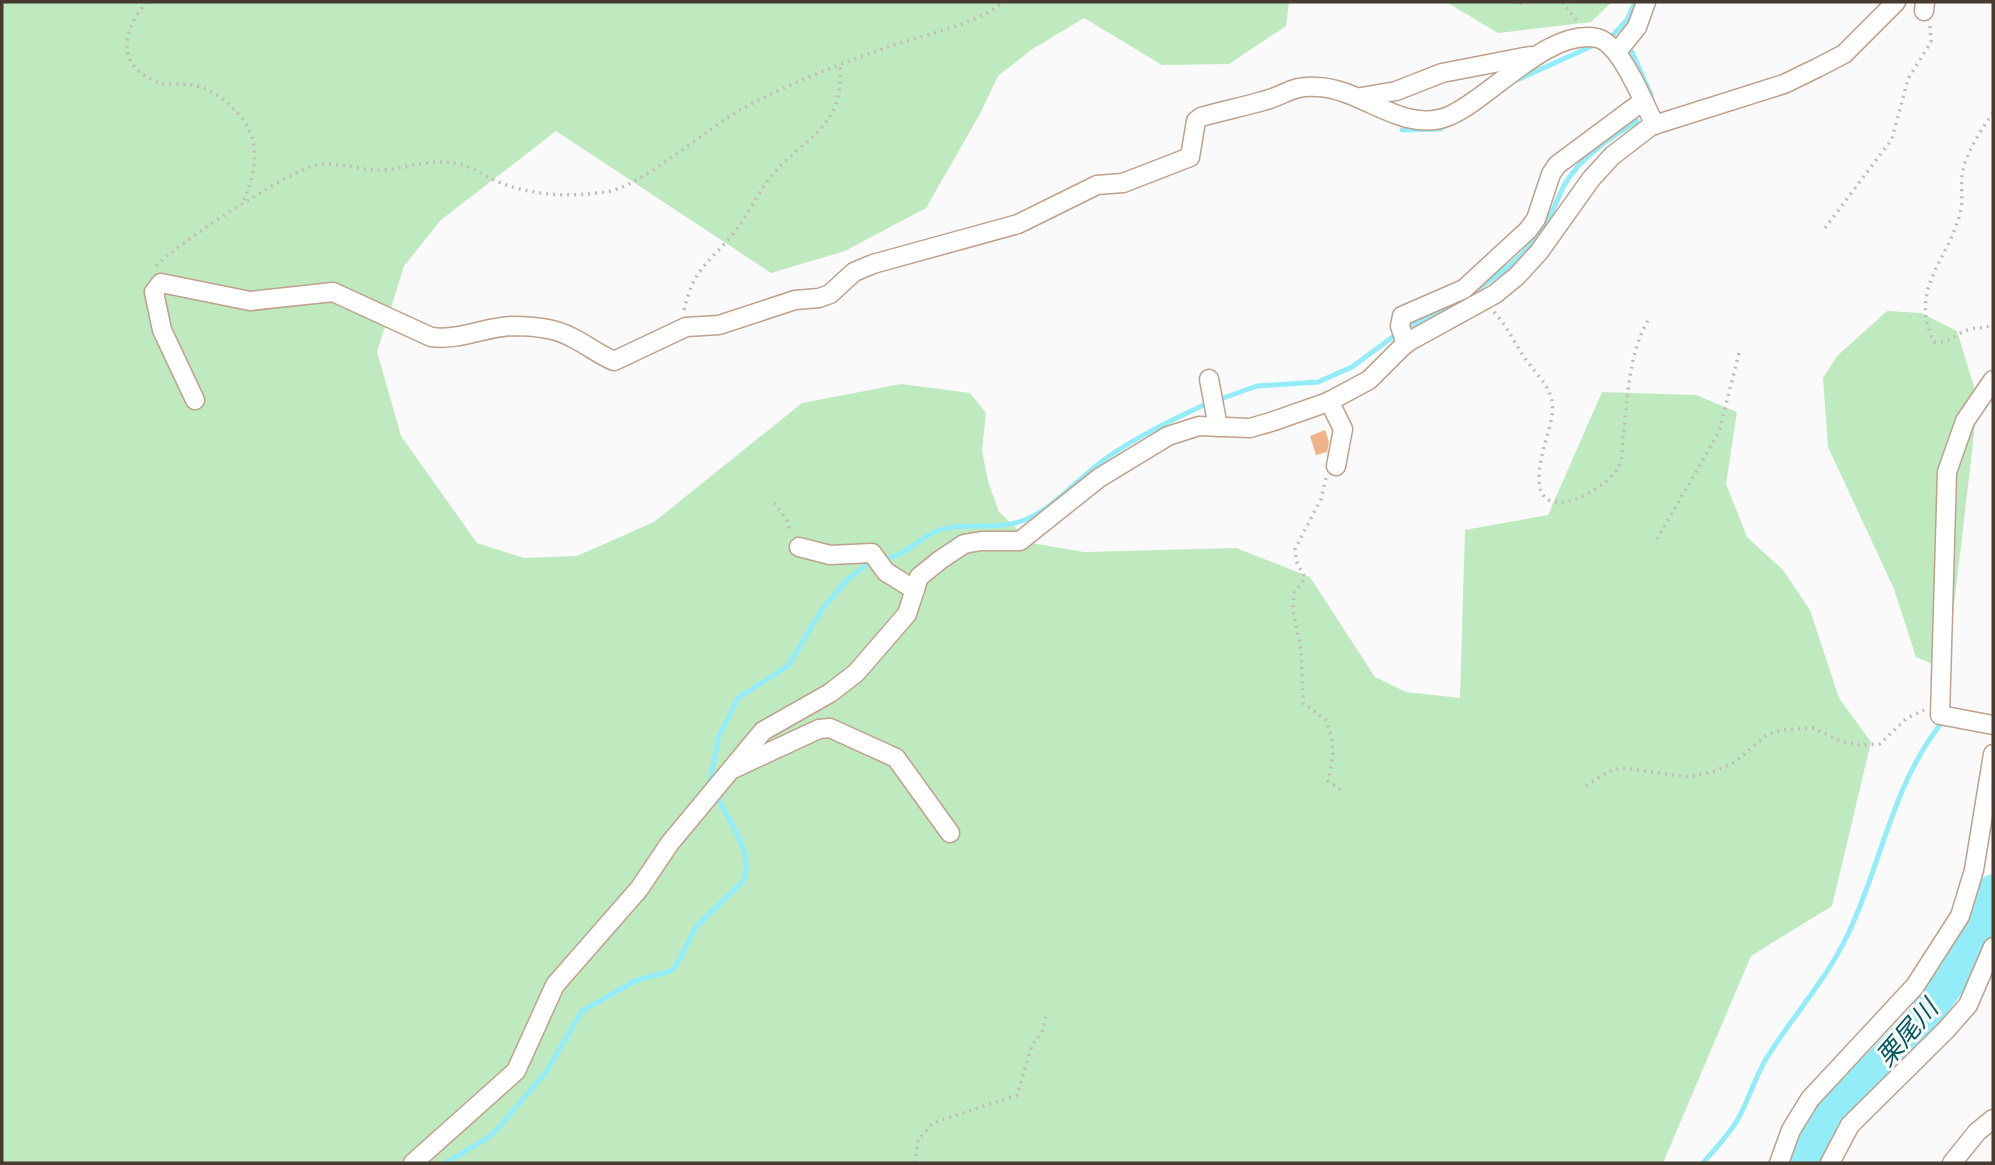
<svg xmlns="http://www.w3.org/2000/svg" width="1995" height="1165" font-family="Literata,'Noto Sans JP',serif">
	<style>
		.green { fill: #bfeac0 }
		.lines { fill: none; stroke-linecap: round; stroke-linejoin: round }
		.stream { stroke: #92edf8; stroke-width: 5 }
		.river { stroke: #92edf8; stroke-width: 33 }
		.building { fill: #efb489 }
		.street-casing { stroke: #bda18c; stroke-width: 21 }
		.path { stroke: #c0bcb9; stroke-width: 3.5; stroke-dasharray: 2 5; stroke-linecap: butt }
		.street { stroke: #fff; stroke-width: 18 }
		.labels { text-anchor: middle; stroke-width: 6; stroke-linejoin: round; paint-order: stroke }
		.water-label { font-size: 26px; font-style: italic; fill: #045961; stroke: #fafafa }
	</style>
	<rect width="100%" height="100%" fill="#fafafa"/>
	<g class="green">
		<path d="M2,2H1289L1286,26L1229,64L1162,65L1084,18L1031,50L998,76L981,112L926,208L845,251L771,273L556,131L441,220L404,266L377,352L401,436L477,543L524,558L577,556L654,522L802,403L901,384L970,393L986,413L982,450L988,481L999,512L1032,543L1084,552L1236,548L1310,577L1375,677L1406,692L1460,698L1465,530L1548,515L1602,392L1696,395L1737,412L1726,484L1747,537L1783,570L1810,610L1839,698L1871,742L1832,906L1751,956L1663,1163H2Z"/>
		<path d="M1446,2H1612L1591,22L1498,33Z"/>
		<path d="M1887,311L1921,313L1957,331L1978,400L1950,640L1939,667L1916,657L1894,589L1828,447L1823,378L1837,356Z"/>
	</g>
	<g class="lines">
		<g class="stream">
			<path d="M1611,37L1627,20L1635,2"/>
			<path d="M1632,52L1651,95"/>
			<path d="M1517,80L1592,46"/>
			<path d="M1402,130L1440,129L1450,123"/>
			<path d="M1412,325C1457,302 1506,277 1538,236C1550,222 1556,200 1565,184C1580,157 1612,137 1637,121"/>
			<path d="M1218,400L1257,386L1318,382L1352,367L1394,336"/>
			<path d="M880,558C904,560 916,539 937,531C964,521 994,531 1022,521C1052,511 1081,475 1108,457C1138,436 1174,419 1208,403"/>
			<path d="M709,787L719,736L738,698L788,666L823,608L848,579L870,562"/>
			<path d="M446,1163L489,1137L500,1126L546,1072L582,1011L635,981L670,971L676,966L696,927L743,881C755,854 729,822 719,800"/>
			<path d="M1703,1163C1715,1149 1730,1134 1739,1117C1749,1098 1755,1078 1766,1059C1792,1017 1827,979 1848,934C1882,863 1892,784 1943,721"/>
		</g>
		<path class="river" d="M1805,1163L1827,1117L1919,1024L1953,977L1977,934L1993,891"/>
	</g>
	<path class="building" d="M1325,430L1329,442L1327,452L1316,455L1310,436Z"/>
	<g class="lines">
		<g class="street-casing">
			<g id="street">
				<path d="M1924,11L1925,2"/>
				<path d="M1617,52L1637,27L1646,2"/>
				<path d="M1361,97L1396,91L1442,73L1530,56"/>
				<path d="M1406,344L1400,326L1402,316L1464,289L1528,230L1536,219L1551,174L1557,165L1643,101"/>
				<path d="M1209,379L1218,427"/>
				<path d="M1993,380L1965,421L1947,472L1940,715L1993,725"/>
				<path d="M195,400L162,330L154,292L161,283L250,301L333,292L431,337C458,341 484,327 512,326C530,326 555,328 571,337C586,344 599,355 614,361L686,327L719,325L795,300L819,298L830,294L854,272L873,264L1018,224L1097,185L1123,183L1190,157L1196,121L1201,117C1222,111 1242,107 1263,101C1287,95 1290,85 1318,87C1363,89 1404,135 1449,116C1491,98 1548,28 1597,38C1621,43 1644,104 1655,125"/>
				<path d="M1329,401L1343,429L1336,466"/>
				<path d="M799,547L830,555L872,553L886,572L915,590"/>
				<path d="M735,768L819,729L830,728L896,758L950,833"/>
				<path d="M413,1163L516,1071L555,985L639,889L670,843L763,731L830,693L856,673L907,614L919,577L940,560L964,544L981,541H1020L1099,478L1168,436L1199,426L1250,428L1271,422L1328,402L1369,380L1406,343L1495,294L1517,276L1539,252L1591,179L1612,156L1651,126L1784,84L1817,68L1844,54L1896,2"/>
				<path d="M1779,1163L1791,1130L1810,1099L1915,986L1960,916L1974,870L1993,754"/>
				<path d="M1830,1163L1850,1125L1946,1030L1968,1005L1993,947"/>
				<path d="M1952,1163L1977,1132L1993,1119"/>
			</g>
		</g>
		<g class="path">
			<path d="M147,2C123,28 115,63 154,81C167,87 183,82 197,86C221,92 251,120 254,146C257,164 250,187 242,204"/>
			<path d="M1515,2L1516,5L1525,2"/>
			<path d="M1562,2L1578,22"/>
			<path d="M1993,113C1982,128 1966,153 1963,171C1960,183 1963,197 1961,209C1951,258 1907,288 1934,342C1949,344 1957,332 1971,329C1980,327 1986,329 1993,324"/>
			<path d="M1825,228L1892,139L1908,79L1931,42L1930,26"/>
			<path d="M156,266C175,245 291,169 317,165C341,161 362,172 385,170C413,167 432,157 463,165C476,169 488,178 501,183C535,196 570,197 605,192C638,189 708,128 740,110C787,84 841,63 891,46C929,33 972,26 1004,2"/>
			<path d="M684,310C693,269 709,263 733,234C748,216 757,193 772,175C805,136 844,129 840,66"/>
			<path d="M1494,312C1508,327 1515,345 1527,361C1540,379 1556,391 1552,416C1548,437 1539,457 1539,479C1539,526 1605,491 1618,468C1623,461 1622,446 1623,437C1628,398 1628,353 1649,319"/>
			<path d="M1326,478L1321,499L1295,549L1296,561L1305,578L1294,593L1293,611L1301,650L1303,703L1326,720L1332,738L1333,756L1328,781L1342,791"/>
			<path d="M774,503L787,520L790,532"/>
			<path d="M1657,539L1719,432L1739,353"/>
			<path d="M1586,786L1609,771L1623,768L1689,777L1715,771L1735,762L1768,734L1782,730L1814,728L1840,741L1860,745L1880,744L1907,718L1924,710"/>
			<path d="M915,1163L918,1140L933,1123L1017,1095L1032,1045L1042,1032L1046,1017"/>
		</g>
		<use href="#street" class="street"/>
	</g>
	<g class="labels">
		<g class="water-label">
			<text transform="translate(1907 1033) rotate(-49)" y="9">栗尾川</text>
		</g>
	</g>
	<rect width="1995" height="1165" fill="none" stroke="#463a31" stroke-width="7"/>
</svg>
